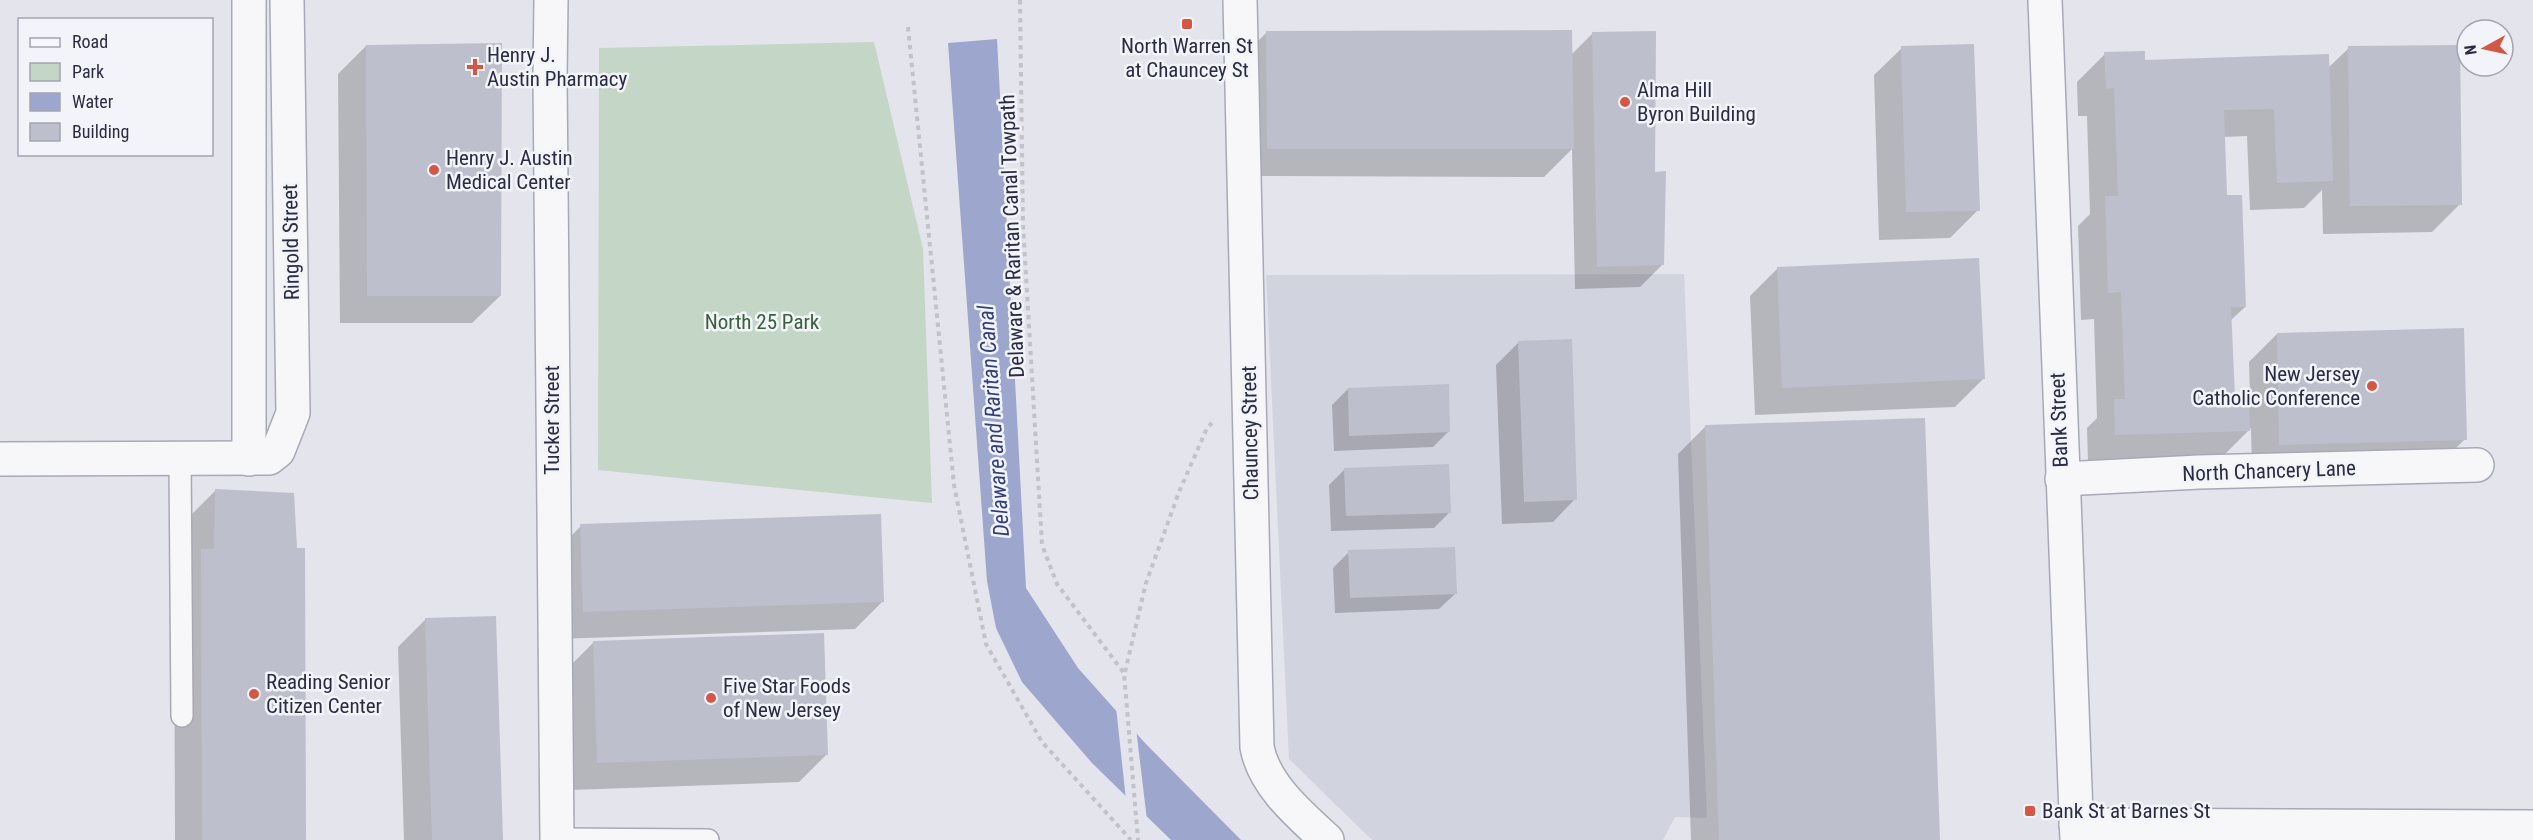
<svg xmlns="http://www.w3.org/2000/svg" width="2533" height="840" font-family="'Roboto Condensed',sans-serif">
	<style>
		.built { fill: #d1d3de }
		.green { fill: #c4d6c5 }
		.water { fill: #9da7cd }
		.pier { fill: #e3e4ec }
		.shadow { fill: #0003 }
		.building { fill: #bdbfcc }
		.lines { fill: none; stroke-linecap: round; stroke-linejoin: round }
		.lane-casing { stroke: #a8a9b7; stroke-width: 24 }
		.street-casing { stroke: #a8a9b7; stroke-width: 36 }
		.path { stroke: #c2c2cb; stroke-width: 4; stroke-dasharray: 4.5 4.5; stroke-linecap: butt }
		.lane { stroke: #f7f7fa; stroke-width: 21 }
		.street { stroke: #f7f7fa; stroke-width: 33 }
		.poi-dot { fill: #d45745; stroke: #f3f4f9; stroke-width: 2 }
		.labels { text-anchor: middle; stroke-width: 5; stroke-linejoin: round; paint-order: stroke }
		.poi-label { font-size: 21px; fill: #2a2c45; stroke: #f3f4f9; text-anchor: start }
		.street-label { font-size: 21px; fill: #2a2c45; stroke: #f3f4f9 }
		.park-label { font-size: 21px; fill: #37623b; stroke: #f3f4f9 }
		.water-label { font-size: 22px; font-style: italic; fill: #323e7b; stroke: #f3f4f9 }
	</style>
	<rect width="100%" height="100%" fill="#e3e4ec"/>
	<path class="built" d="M1684,274L1707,818L1675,817L1663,840H1372L1289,759L1266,275Z"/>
	<path class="green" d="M874,42L923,249L932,503L598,470L599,48Z"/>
	<path class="water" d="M997,39L1026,588L1078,668L1144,742L1241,840H1171L1092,763L1022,682L996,628L987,581L948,43Z"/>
	<path class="pier" d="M1116,707L1136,728L1147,820L1126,800Z"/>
	<g class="shadow">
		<path d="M1266,33L1571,55L1593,33L1653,173L1663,264L1640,287L1575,289L1572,149L1544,177L1240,176L1239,60Z"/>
		<path d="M366,46L500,296L472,323H340L338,74Z"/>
		<path d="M1902,48L1978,210L1950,238L1879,240L1874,75Z"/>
		<path d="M2349,48L2460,204L2432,232L2323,234L2322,190L2304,208L2250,210L2247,136L2223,137L2225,197L2245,307L2230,321L2233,398L2250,397L2249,362L2277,334L2465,439L2437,467L2252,472L2251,428L2221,458L2088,462L2087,428L2097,418L2094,319L2081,320L2078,226L2090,214L2087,116H2078L2077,82L2105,54L2144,62L2328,68Z"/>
		<path d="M1778,268L1983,379L1955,407L1755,415L1750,296Z"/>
		<path d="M1519,342L1575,499L1553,522L1502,524L1496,365Z"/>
		<path d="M1348,389L1449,431L1433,447L1334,451L1332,405Z"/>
		<path d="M1705,427L1938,840H1691L1678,454Z"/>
		<path d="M1345,469L1450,512L1434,528L1331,531L1329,485Z"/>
		<path d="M215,491L305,840H175L174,578L188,518Z"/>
		<path d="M581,526L883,601L855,629L556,639L553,554Z"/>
		<path d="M1349,552L1455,594L1439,609L1335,613L1333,568Z"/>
		<path d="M426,619L501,840H404L398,647Z"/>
		<path d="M594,642L827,754L799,782L570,790L566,670Z"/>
	</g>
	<g class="building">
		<path d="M1572,30L1574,149H1267L1266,31Z"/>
		<path d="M1656,31L1655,172L1666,171L1664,265L1597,267L1592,32Z"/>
		<path d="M502,43L501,296H367L366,45Z"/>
		<path d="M1974,44L1980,211L1906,212L1901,46Z"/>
		<path d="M2460,45L2462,205L2350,206L2348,46Z"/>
		<path d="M2145,51V60L2329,54L2333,181L2277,183L2274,109L2224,110L2227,195H2242L2246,307H2231L2235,397L2249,396L2250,431L2115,435L2114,399H2125L2121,292L2108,293L2105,196H2118L2114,88L2106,89L2104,52Z"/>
		<path d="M1979,258L1985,379L1782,388L1777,267Z"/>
		<path d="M2464,328L2467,440L2279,445L2277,333Z"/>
		<path d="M1572,339L1577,500L1524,502L1518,341Z"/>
		<path d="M1449,384L1450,432L1349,436L1348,388Z"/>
		<path d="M1925,418L1940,840H1719L1705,425Z"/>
		<path d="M1449,464L1451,513L1346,516L1344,468Z"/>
		<path d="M215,489L294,493L297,548H305L306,840H202L201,549H214Z"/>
		<path d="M881,514L884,602L583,612L580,524Z"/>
		<path d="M1455,547L1457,594L1350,598L1348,550Z"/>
		<path d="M496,616L503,840H432L425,618Z"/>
		<path d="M824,633L828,755L597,763L593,641Z"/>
	</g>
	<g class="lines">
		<g class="lane-casing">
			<g id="lane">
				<path d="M180,458L182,716"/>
				<path d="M556,839L708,840"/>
			</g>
		</g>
		<g class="street-casing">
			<g id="street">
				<path d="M249,0V459"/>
				<path d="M551,0L550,77L557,840"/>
				<path d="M1240,0L1257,747C1264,785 1299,814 1327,840"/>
				<path d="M2045,0L2077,840"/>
				<path d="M0,459L269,458L278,451L293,413L287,0"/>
				<path d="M2062,479L2199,472L2477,465"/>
				<path d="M2076,825L2533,827"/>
			</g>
		</g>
		<g class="path">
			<path d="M1020,0L1023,225L1042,545L1057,584L1124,673L1138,840"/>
			<path d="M908,27L954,485L986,644L1042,742L1131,840"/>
			<path d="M1125,672L1146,583L1179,492L1207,428L1212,423"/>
		</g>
		<use href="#lane" class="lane"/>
		<use href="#street" class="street"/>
	</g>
	<g class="poi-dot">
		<rect x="1181" y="18" width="12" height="12" rx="3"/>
		<path d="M472 58h6v6h6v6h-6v6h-6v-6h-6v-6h6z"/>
		<circle cx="1625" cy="102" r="6"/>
		<circle cx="434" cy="170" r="6"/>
		<circle cx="2372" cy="386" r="6"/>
		<circle cx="254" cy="694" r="6"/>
		<circle cx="711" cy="698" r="6"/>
		<rect x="2024" y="805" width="12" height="12" rx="3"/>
	</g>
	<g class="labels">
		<g class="poi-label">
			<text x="1187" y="53" text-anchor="middle">North Warren St<tspan x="1187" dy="24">at Chauncey St</tspan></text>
			<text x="487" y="62">Henry J.<tspan x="487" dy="24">Austin Pharmacy</tspan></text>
			<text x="1637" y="97">Alma Hill<tspan x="1637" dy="24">Byron Building</tspan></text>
			<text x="446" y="165">Henry J. Austin<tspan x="446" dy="24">Medical Center</tspan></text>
			<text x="2360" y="381" text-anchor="end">New Jersey<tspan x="2360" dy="24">Catholic Conference</tspan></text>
			<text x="266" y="689">Reading Senior<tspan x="266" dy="24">Citizen Center</tspan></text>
			<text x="723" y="693">Five Star Foods<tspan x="723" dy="24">of New Jersey</tspan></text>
			<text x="2042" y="818">Bank St at Barnes St</text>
		</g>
		<g class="street-label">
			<text transform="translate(1012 236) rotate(-92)" y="7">Delaware &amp; Raritan Canal Towpath</text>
			<text transform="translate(291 242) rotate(-91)" y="7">Ringold Street</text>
			<text transform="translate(552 420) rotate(-90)" y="7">Tucker Street</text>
			<text transform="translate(2059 420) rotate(-92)" y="7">Bank Street</text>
			<text transform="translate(1250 433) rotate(-91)" y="7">Chauncey Street</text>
			<text transform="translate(2269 471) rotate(-2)" y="7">North Chancery Lane</text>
		</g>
		<g class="park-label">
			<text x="762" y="329">North 25 Park</text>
		</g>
		<g class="water-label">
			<text transform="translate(993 421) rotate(-94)" y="8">Delaware and Raritan Canal</text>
		</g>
	</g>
	<rect x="18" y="18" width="195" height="138" fill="#f3f4f9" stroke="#a3a4b1" stroke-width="1.5"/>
	<rect x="30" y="38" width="30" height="9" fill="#f7f7fa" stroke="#a3a4b1" stroke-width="1.5"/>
	<text x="72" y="48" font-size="18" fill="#2a2c45">Road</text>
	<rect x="30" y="63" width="30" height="18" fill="#c4d6c5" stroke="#a3a4b1" stroke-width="1.5"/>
	<text x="72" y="78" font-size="18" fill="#2a2c45">Park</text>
	<rect x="30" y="93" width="30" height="18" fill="#9da7cd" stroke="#a3a4b1" stroke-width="1.5"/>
	<text x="72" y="108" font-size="18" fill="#2a2c45">Water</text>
	<rect x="30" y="123" width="30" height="18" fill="#bdbfcc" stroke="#a3a4b1" stroke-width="1.5"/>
	<text x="72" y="138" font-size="18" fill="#2a2c45">Building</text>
	<g transform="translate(2485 48) rotate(262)"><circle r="28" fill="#f3f4f9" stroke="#a3a4b1" stroke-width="1.5"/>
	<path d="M0-4.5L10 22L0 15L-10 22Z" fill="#d45745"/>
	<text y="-9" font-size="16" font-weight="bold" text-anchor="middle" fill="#2a2c45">N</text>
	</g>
</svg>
